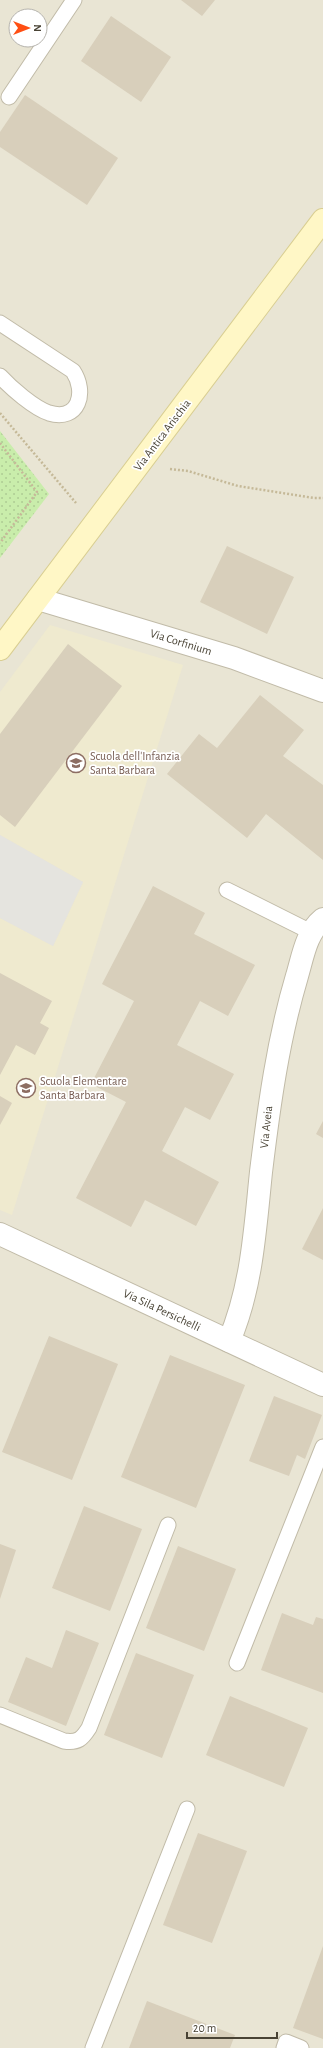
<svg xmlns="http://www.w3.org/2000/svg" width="323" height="2048" font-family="'Alegreya Sans',sans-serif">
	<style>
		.residential { fill: #e9e5d4; fill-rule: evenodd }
		.education { fill: #efeacf }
		.park { fill: url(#park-dots) }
		.parking { fill: #e5e4df }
		.building { fill: #d8cfbb }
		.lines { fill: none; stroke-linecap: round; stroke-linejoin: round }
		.service-casing { stroke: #c1bba8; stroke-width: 17 }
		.minor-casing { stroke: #c1bba8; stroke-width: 24 }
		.secondary-casing { stroke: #d9ce92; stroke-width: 24 }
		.path { stroke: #c5b998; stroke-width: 2.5; stroke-dasharray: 2 2; stroke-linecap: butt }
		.service { stroke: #fff; stroke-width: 15 }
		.minor { stroke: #fff; stroke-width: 22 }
		.secondary { stroke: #fff7c6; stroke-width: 22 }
		.labels { text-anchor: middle; stroke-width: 3.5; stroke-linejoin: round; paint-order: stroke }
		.street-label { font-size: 12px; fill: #494335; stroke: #fff }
		.education-label { font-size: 12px; fill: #785e54; stroke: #fff; text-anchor: start }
	</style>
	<defs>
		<pattern id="park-dots" width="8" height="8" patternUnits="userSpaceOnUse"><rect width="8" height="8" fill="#c9edab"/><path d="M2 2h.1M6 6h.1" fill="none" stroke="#aecc94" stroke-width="1.8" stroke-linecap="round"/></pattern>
	</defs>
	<rect width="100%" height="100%" fill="#f5f2e7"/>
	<path class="residential" d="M0,0H323V2048H0ZM16,16H40V40H16Z"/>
	<path class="education" d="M50,625L183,665L12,1215L0,1210V918L53,946L83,882L0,835V692Z"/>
	<path class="park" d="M0,431L49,494L0,558Z"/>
	<path class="parking" d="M0,835L83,882L53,946L0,918Z"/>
	<g class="building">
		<path d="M181,0H215L202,16Z"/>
		<path d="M111,16L171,57L141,102L81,61Z"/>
		<path d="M25,95L118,158L87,205L0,147V132Z"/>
		<path d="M227,546L294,577L267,634L200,602Z"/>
		<path d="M68,644L122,686L15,827L0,815V734Z"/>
		<path d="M260,695L304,730L283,756L323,785V860L266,814L247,838L167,774L199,734L217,748Z"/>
		<path d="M153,886L205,913L194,934L255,965L228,1016L200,1001L177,1045L234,1074L210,1120L185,1107L162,1151L219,1182L196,1226L145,1200L131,1227L76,1198L126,1102L91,1084L134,1001L102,984Z"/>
		<path d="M0,973L52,1001L40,1023L49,1028L35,1055L16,1045L0,1075Z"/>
		<path d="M0,1096L12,1103L0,1125Z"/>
		<path d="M323,1121V1138L316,1134Z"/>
		<path d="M323,1208V1260L302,1249Z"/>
		<path d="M49,1336L118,1364L72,1480L2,1452Z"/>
		<path d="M170,1355L245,1385L196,1508L121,1477Z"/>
		<path d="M274,1396L322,1415L305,1459L297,1455L289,1476L249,1461Z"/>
		<path d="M84,1506L142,1529L110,1611L52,1588Z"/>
		<path d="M0,1544L16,1550L0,1599Z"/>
		<path d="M178,1546L236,1569L204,1651L146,1628Z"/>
		<path d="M282,1613L313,1625L316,1617L323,1619V1693L261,1670Z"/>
		<path d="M66,1630L99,1643L66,1726L8,1702L26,1657L52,1668Z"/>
		<path d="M136,1653L194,1675L162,1758L104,1735Z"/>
		<path d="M230,1696L308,1728L284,1787L206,1755Z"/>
		<path d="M198,1833L247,1851L212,1943L163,1925Z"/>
		<path d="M323,1946V2039L293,2028Z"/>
		<path d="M147,2001L235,2035L230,2048H129Z"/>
	</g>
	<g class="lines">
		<g class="service-casing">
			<g id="service">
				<path d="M9,97L74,0"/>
				<path d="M0,323L73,371C87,392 79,422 49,413C34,408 11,388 0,376"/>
				<path d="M227,890L311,932"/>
				<path d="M237,1663L323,1447"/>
				<path d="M0,1715L64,1741C78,1743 82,1739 89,1728L168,1525"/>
				<path d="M93,2048L187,1809"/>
				<path d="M284,2048L286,2042L301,2048"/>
			</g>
		</g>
		<g class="minor-casing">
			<g id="minor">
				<path d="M38,599L234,658L323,691"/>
				<path d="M0,1234L323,1385"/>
				<path d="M229,1341C252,1287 255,1230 261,1172C269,1106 278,1040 297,976C303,956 306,933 323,919"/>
			</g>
		</g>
		<g class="secondary-casing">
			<path id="secondary" d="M0,649L323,220"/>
		</g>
		<g class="path">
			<path d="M0,413L76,503"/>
			<path d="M0,443L37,492L0,543"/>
			<path d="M170,469L188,471L238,486L314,498H323"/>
		</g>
		<use href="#service" class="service"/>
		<use href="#minor" class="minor"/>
		<use href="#secondary" class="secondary"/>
	</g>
	<defs>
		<g id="school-ring" transform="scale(1)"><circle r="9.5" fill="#fff" stroke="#8d6e63" stroke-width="1.5"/><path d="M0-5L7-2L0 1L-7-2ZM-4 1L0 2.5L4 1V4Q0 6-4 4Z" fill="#8d6e63"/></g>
	</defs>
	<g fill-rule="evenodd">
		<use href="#school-ring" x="76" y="763"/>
		<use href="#school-ring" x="26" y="1088"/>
	</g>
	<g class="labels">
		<g class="street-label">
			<text transform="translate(162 435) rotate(-53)" y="4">Via Antica Arischia</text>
			<text transform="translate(181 642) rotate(17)" y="4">Via Corfinium</text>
			<text transform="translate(266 1127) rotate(-84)" y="4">Via Aveia</text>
			<text transform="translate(162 1310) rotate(25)" y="4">Via Sila Persichelli</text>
		</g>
		<g class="education-label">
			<text x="90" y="760">Scuola dell'Infanzia<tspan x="90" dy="14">Santa Barbara</tspan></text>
			<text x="40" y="1085">Scuola Elementare<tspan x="40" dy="14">Santa Barbara</tspan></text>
		</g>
	</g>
	<g transform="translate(28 28) rotate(90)"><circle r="19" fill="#ffffff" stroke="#b6b4ae"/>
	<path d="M0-3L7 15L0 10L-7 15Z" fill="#ff4f13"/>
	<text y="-6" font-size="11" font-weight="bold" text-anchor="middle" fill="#494335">N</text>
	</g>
	<path d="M187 2032v6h90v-6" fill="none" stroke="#494335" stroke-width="2"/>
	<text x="193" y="2032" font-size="12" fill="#494335" stroke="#ffffff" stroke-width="3" paint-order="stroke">20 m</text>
</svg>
